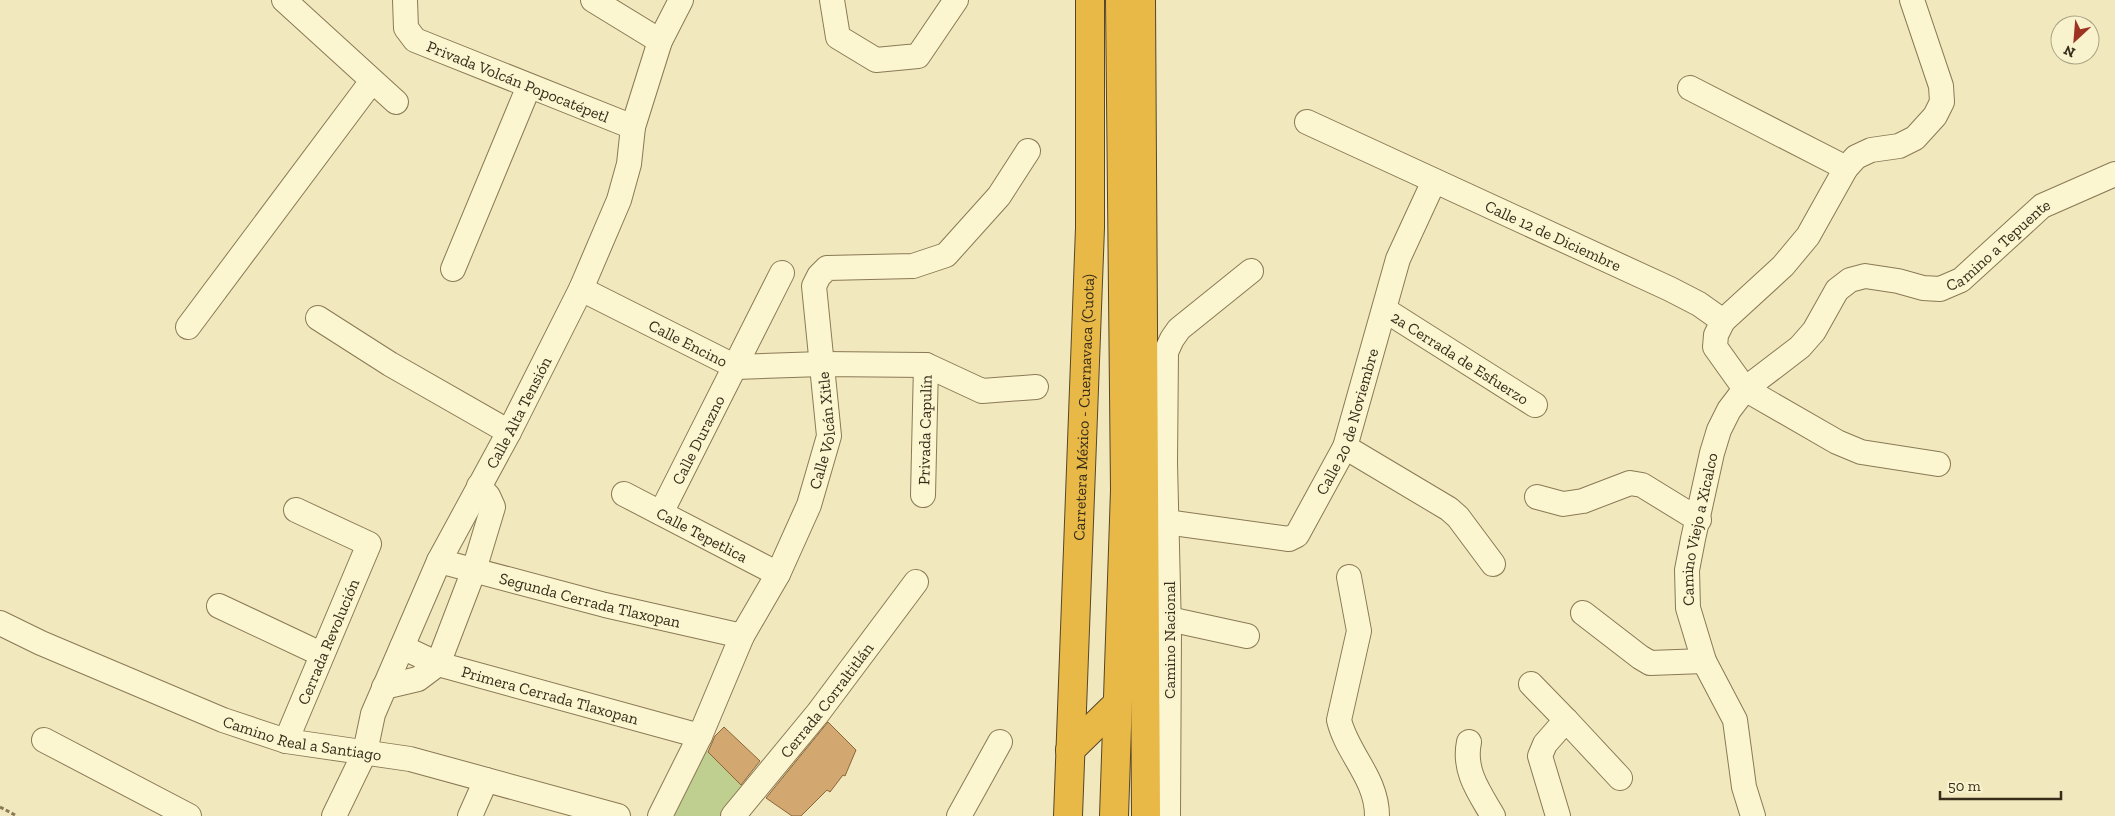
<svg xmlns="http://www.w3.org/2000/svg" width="2115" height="816" font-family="'Zilla Slab',serif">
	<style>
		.green { fill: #becf90 }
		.building { fill: #d2a770; stroke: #8a6639 }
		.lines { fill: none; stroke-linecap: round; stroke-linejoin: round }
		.minor-casing { stroke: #8a7955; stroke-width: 26 }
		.highway-casing { stroke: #57452a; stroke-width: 30 }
		.path { stroke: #8a7955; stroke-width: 3; stroke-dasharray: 4 2.5; stroke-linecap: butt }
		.minor { stroke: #fbf5d0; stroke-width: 24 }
		.highway { stroke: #e8b946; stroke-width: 28 }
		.labels { text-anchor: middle; stroke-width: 5; stroke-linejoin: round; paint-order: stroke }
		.street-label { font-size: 16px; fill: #382d1b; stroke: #f8f2cd }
	</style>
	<rect width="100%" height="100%" fill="#f1e9bd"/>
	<path class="green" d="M703,747L744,788L725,816H665Z"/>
	<g class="building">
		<path d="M828,722L856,750L845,776L843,775L830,792L827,790L801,816H792L766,798Z"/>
		<path d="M724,727L760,761L741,785L708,752L715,736Z"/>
	</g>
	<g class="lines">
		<g class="minor-casing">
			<g id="minor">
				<path d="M284,0L396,102"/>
				<path id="s1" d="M405,0L406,28L415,40L633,127"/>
				<path d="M593,0L660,41"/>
				<path d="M832,0L838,37L876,60L918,56L956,0"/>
				<path d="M1912,0L1941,86L1942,102L1935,116L1915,138L1899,146L1871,150L1856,157L1846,168L1808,236L1783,266L1723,321L1716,335L1715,347L1745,389L1837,442L1861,452L1938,464"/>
				<path d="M1690,88L1846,168"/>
				<path id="s2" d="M1307,122L1670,289L1699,304L1723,321"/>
				<path d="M453,269L529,86"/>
				<path id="s3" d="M581,289L736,367L822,364L926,365L982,391L1036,387"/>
				<path id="s4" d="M1385,310L1535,405"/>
				<path d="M318,318L390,364L509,432"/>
				<path d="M188,327L372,81"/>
				<path d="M1345,447L1449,509L1458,517L1493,564"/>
				<path id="s5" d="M624,494L778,574"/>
				<path id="s6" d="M923,495L926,365"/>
				<path d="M1537,497L1563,504L1583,501L1630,483L1642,485L1699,520"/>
				<path id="s7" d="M661,513L782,273"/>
				<path id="s8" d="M1166,522L1289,539L1297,535L1345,447L1398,259L1434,181"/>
				<path id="s9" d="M439,561L605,605L742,636"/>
				<path d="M1349,577L1359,631L1339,720C1347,754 1377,778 1377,816"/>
				<path d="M219,606L321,654"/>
				<path d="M1583,613L1640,657L1650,663L1704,661"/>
				<path d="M1169,619L1247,636"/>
				<path id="s10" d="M0,623L41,643L223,720L286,741L410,759L618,816"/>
				<path id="s11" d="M402,647L438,664L700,736"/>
				<path d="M1531,684L1566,720"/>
				<path d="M384,687L418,679L438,664L474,570L493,507L488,496L479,486"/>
				<path d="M44,740L189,816"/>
				<path id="s12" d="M286,741L369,544L296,510"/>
				<path d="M1469,742C1463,771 1479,792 1493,816"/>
				<path id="s13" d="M334,816L365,752L373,714L439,561L509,432L581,289L619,200L629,164L633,127L660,41L681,0"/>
				<path d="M470,816L486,780"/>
				<path id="s14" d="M660,816L700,736L742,636L778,574L809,505L829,436L814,286L819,276L827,268L913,266L946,255L999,196L1028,151"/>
				<path id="s15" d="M733,816L818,713L916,582"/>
				<path d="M959,816L1000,742"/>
				<path d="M1168,816L1169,630L1165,463L1166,352L1172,339L1179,329L1251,271"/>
				<path d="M1558,816L1540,756L1545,744L1566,720L1620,778"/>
				<path id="s16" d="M1753,816L1744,787L1735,720L1704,661L1688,608L1687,570L1693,539L1712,453L1719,430L1729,410L1745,389L1800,347L1814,331L1837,290L1850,280L1865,276L1898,281L1923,288L1940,289L1961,280L2042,206L2115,174"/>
			</g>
		</g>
		<g class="highway-casing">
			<g id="highway">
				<path d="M1141,0L1146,816"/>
				<path d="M1070,750L1112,709"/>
				<path id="s17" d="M1068,816L1090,228V0"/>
				<path d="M1114,816L1125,490L1120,0"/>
			</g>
		</g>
		<path class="path" d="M0,807L17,816"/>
		<use href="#minor" class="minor"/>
		<use href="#highway" class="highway"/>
	</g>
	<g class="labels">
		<g class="street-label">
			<text dy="6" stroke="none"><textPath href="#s1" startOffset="154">Privada Volcán Popocatépetl</textPath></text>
			<text dy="6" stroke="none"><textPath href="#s2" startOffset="271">Calle 12 de Diciembre</textPath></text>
			<text dy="6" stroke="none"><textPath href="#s16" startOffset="770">Camino a Tepuente</textPath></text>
			<text dy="6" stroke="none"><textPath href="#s3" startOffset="120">Calle Encino</textPath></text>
			<text dy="6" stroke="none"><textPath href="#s4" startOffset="89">2a Cerrada de Esfuerzo</textPath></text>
			<text dy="6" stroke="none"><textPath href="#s17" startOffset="409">Carretera México - Cuernavaca (Cuota)</textPath></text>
			<text dy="6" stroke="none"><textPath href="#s13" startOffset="445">Calle Alta Tensión</textPath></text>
			<text dy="6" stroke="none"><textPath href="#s8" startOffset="258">Calle 20 de Noviembre</textPath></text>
			<text dy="6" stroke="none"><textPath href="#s14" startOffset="422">Calle Volcán Xitle</textPath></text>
			<text dy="6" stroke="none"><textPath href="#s6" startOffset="65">Privada Capulín</textPath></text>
			<text dy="6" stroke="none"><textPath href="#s7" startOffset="82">Calle Durazno</textPath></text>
			<text dy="6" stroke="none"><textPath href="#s16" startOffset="300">Camino Viejo a Xicalco</textPath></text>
			<text dy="6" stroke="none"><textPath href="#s5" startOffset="88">Calle Tepetlica</textPath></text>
			<text dy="6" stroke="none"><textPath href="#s9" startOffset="156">Segunda Cerrada Tlaxopan</textPath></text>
			<text transform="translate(1169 640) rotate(-90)" y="6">Camino Nacional</text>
			<text dy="6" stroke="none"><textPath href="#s12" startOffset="108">Cerrada Revolución</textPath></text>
			<text dy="6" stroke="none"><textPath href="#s11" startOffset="156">Primera Cerrada Tlaxopan</textPath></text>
			<text dy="6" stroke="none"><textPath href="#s15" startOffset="149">Cerrada Corraltitlán</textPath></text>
			<text dy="6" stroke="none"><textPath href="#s10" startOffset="325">Camino Real a Santiago</textPath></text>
		</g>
	</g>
	<g transform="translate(2075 40) rotate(206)"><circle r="24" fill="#f8f2cd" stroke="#aba386"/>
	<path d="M0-4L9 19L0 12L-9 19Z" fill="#9d3321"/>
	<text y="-8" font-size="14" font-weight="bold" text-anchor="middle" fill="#382d1b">N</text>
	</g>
	<path d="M1940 791v8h121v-8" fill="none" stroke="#382d1b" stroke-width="2.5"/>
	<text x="1948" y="791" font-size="15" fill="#382d1b" stroke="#f8f2cd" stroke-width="4" paint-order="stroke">50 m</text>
</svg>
